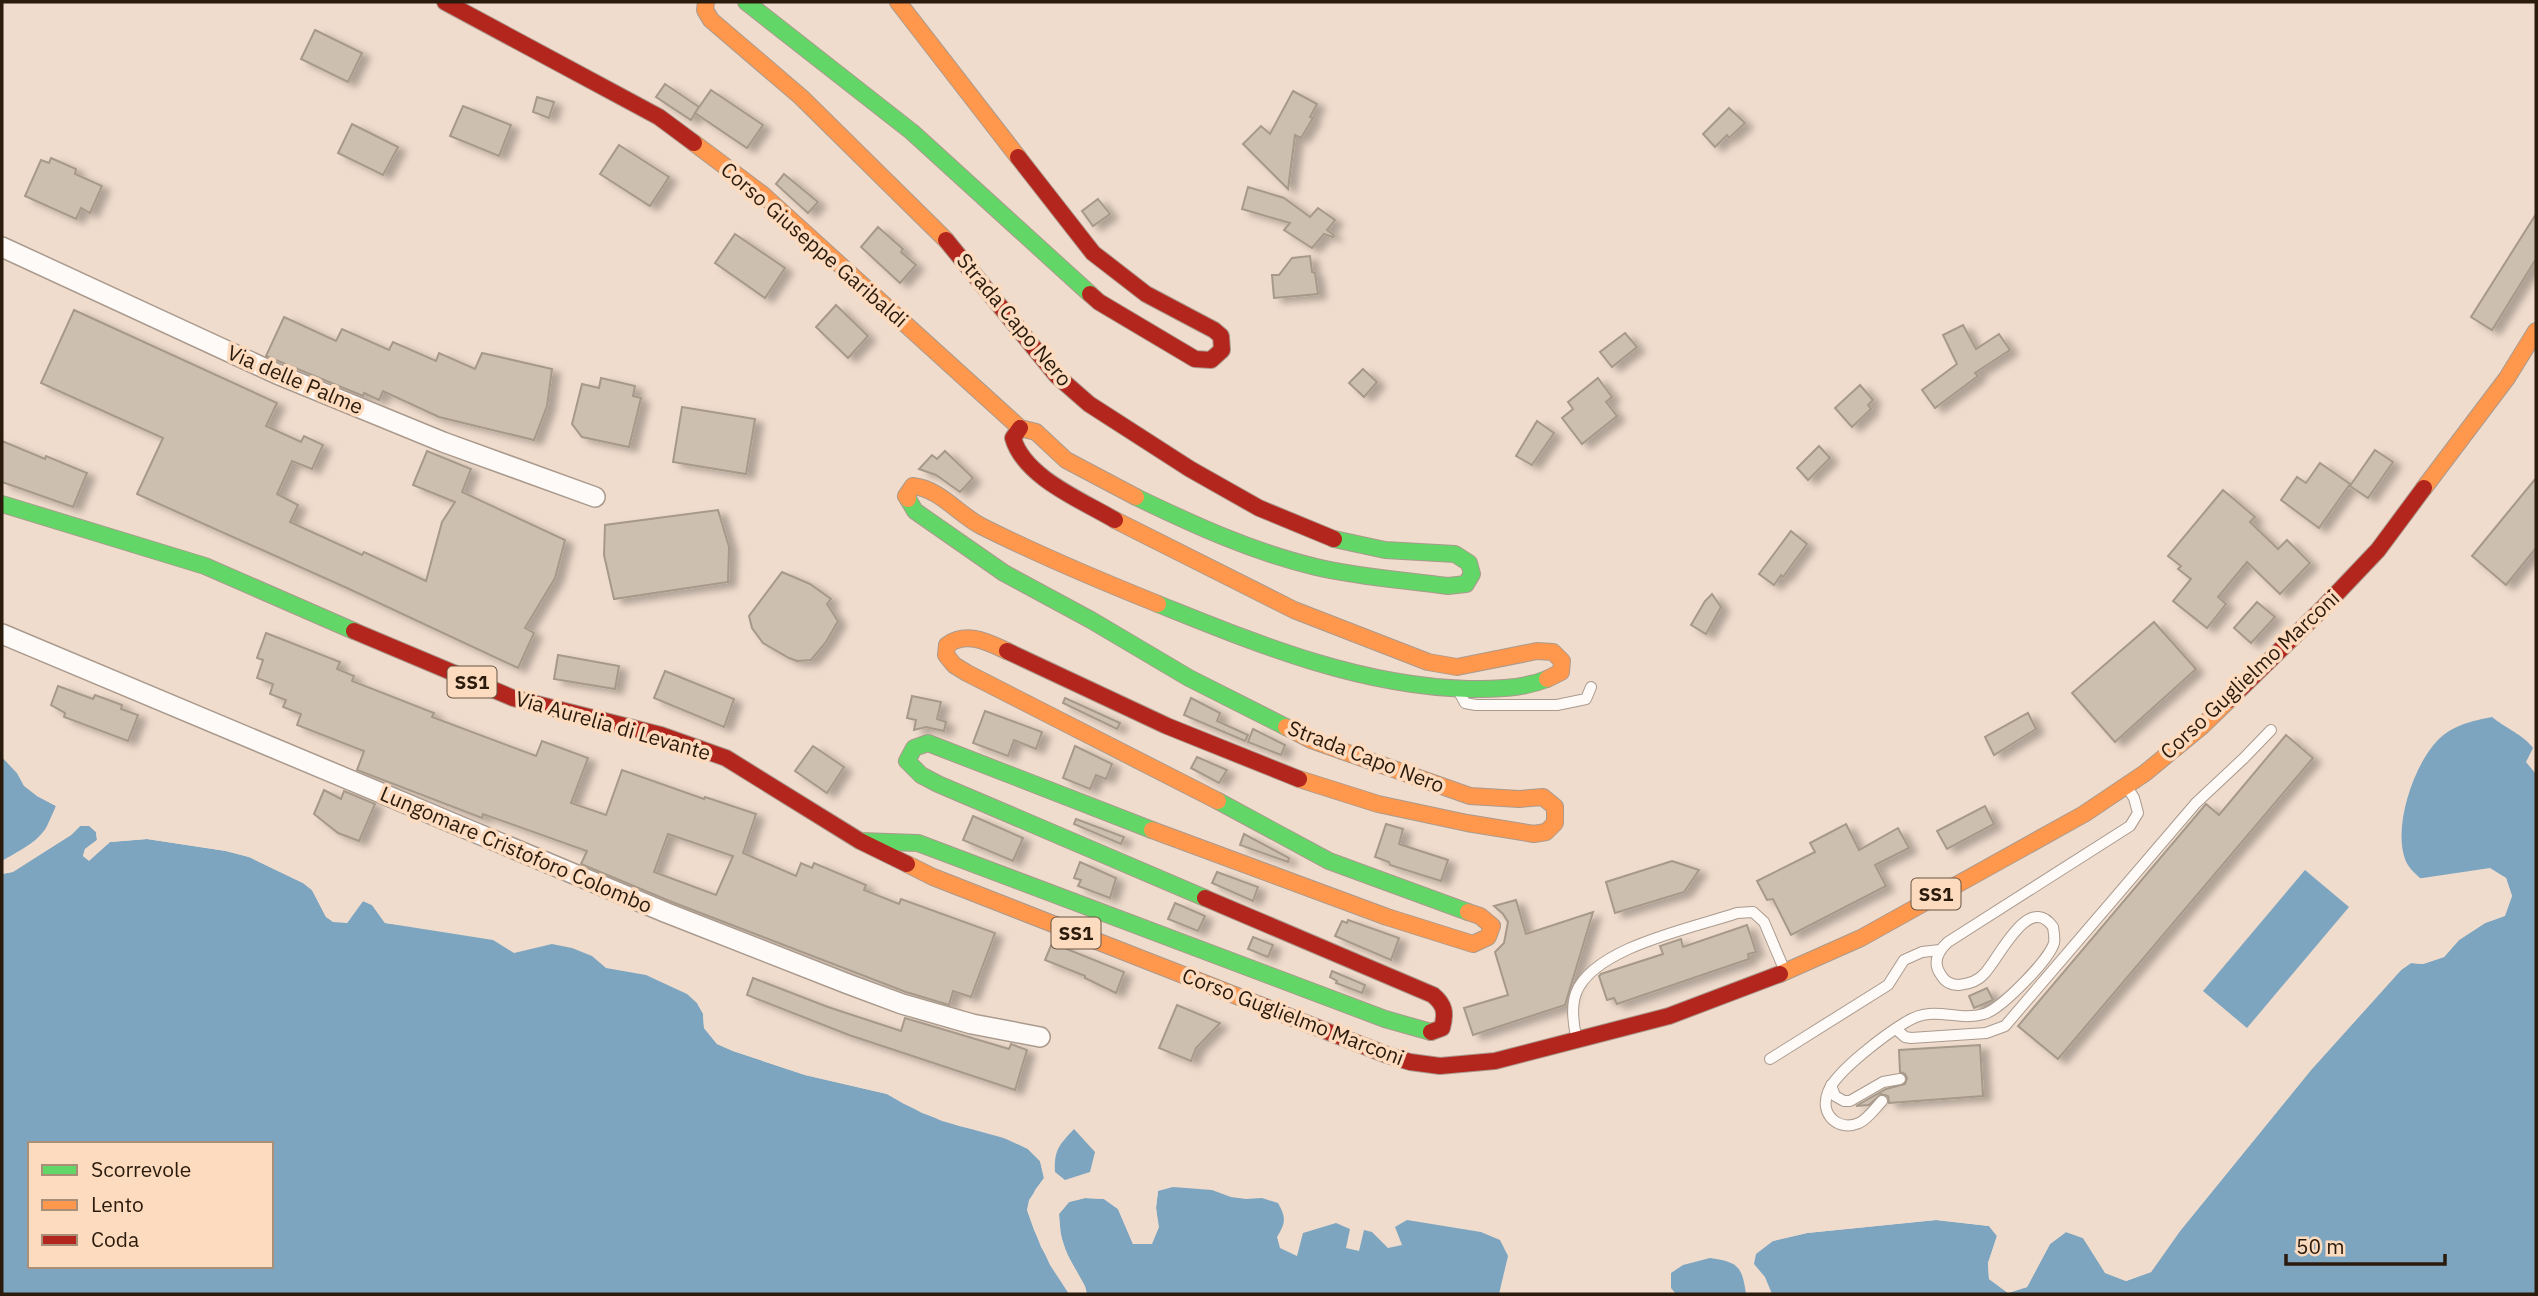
<svg xmlns="http://www.w3.org/2000/svg" width="2538" height="1296" font-family="'IBM Plex Sans',sans-serif">
	<style>
		.water { fill: #7ea5c0; fill-rule: evenodd }
		.pier { fill: #efdccd }
		.building { fill: #cdbfb0; stroke: #a6998a; stroke-width: 2; fill-rule: evenodd; filter: url(#shadow) }
		.lines { fill: none; stroke-linecap: round; stroke-linejoin: round }
		.lane-casing { stroke: #aa9a8d; stroke-width: 12 }
		.street-casing { stroke: #aa9a8d; stroke-width: 22 }
		.fast-casing { stroke: #aa9a8d; stroke-width: 18 }
		.slow-casing { stroke: #aa9a8d; stroke-width: 18 }
		.jam-casing { stroke: #aa9a8d; stroke-width: 18 }
		.lane { stroke: #fdfaf8; stroke-width: 10 }
		.street { stroke: #fdfaf8; stroke-width: 19 }
		.fast { stroke: #63d668; stroke-width: 16 }
		.slow { stroke: #ff974d; stroke-width: 16 }
		.jam { stroke: #b3261e; stroke-width: 16 }
		.labels { text-anchor: middle; stroke-width: 7; stroke-linejoin: round; paint-order: stroke }
		.shield { fill: #fddbbf; stroke: #695542; stroke-width: 2 }
		.shield-label { font-size: 19px; font-weight: bold; fill: #2a1b0d }
		.street-label { font-size: 21px; fill: #2a1b0d; stroke: #fddbbf }
	</style>
	<defs>
		<filter id="shadow"><feDropShadow dx="8" dy="4.5" stdDeviation="3.5" flood-color="#0004"/></filter>
	</defs>
	<rect width="100%" height="100%" fill="#efdccd"/>
	<g class="water">
		<path d="M2492,717C2504,727 2525,736 2533,748L2526,762L2536,774V1294H1772L1765,1277L1754,1264L1756,1254L1773,1241L1807,1233L1936,1220L1989,1226L1997,1236L1988,1263L1989,1279L2008,1293L2027,1287L2050,1244L2066,1232L2083,1238L2106,1273L2126,1281L2151,1272L2180,1231L2311,1070L2401,970L2411,963L2423,964L2444,957L2459,940L2485,923L2505,916L2512,896L2506,878L2490,869L2422,880C2416,874 2408,868 2405,859C2393,826 2414,765 2437,741C2452,725 2472,721 2492,717Z"/>
		<path d="M2,757L17,773L24,786L37,796L56,806C46,839 29,845 2,861Z"/>
		<path d="M80,826H90L96,832L97,840L85,849L83,856L89,860L110,842L147,839L226,851L249,857L303,883L312,890L326,917L347,923L363,901L372,905L385,923L493,940L514,953L552,944L572,948L592,956L606,968L646,975L687,994L697,1003L703,1013L704,1028L717,1044L733,1051L805,1075L887,1094L904,1104L942,1121L1011,1140L1028,1149L1040,1161L1044,1178L1035,1190L1027,1210L1041,1247L1069,1294H2V874L13,872L71,835ZM30,1144H271V1266H30Z"/>
		<path d="M2305,870L2349,907L2247,1028L2203,991Z"/>
		<path d="M1074,1129L1095,1152L1090,1172L1065,1180L1055,1172C1054,1150 1059,1145 1074,1129Z"/>
		<path d="M1173,1187L1212,1190L1231,1197L1246,1199L1262,1198L1278,1203C1286,1217 1286,1223 1277,1237L1280,1248L1297,1256L1303,1233L1336,1223L1350,1229L1346,1248L1359,1251L1364,1230L1372,1232L1388,1248L1402,1245L1395,1227L1407,1220L1481,1232L1500,1240L1508,1256L1499,1294H1087C1083,1279 1073,1268 1067,1253C1061,1241 1060,1228 1059,1214L1069,1202L1085,1198L1104,1199L1118,1209L1133,1244H1151L1158,1227L1156,1208L1158,1191Z"/>
		<path d="M1710,1258C1738,1262 1742,1266 1746,1294H1676L1671,1288V1273L1683,1265Z"/>
	</g>
	<g class="pier">
		<path d="M2,754L20,771L27,783L59,806L45,837L22,855L2,865V861L20,852L43,835L56,806L37,796L24,785L17,773L2,757Z"/>
		<path d="M79,822H91L100,831V841L88,851L89,856L108,839L147,836L227,848L250,854L305,880L315,888L328,915L334,918L345,920L352,907L363,897L375,902L387,920L402,922L401,925L385,923L372,905L363,901L347,923L333,922L326,917L312,890L303,883L249,857L226,851L147,839L110,842L89,861L83,856L85,849L97,840L96,832L89,826H80L71,835L12,872L2,874V870L11,869L20,863L69,832Z"/>
		<path d="M2490,868L2506,878L2512,896L2504,916L2485,923L2459,940L2444,957L2423,964L2411,963L2401,970L2311,1070L2180,1231L2151,1272L2126,1281L2105,1273L2083,1238L2066,1232L2050,1244L2027,1287L2008,1293L1989,1279L1988,1263L1997,1236L1989,1226L1936,1220L1807,1233L1773,1241V1237L1807,1230L1936,1217L1992,1223L2001,1236L1991,1263L1992,1277L2008,1289L2025,1284L2047,1242L2066,1229L2085,1236L2108,1270L2126,1277L2149,1269L2177,1228L2308,1068L2398,968L2410,959L2423,960L2442,954L2457,937L2484,920L2502,914L2509,896L2503,880L2489,872L2422,883L2416,879Z"/>
		<path d="M700,1001L706,1013L707,1027L720,1041L734,1048L806,1072L889,1091L924,1110L960,1123L994,1130L1031,1146L1043,1159L1048,1178L1033,1201L1031,1210L1045,1245L1072,1294H1069L1050,1265L1034,1230L1027,1210L1029,1200L1044,1178L1040,1161L1028,1149L993,1133L959,1126L922,1113L887,1094L805,1075L733,1051L717,1044L704,1028L703,1014L697,1003Z"/>
		<path d="M1155,1189L1158,1191L1156,1208L1159,1227L1152,1244H1133L1118,1209L1104,1199L1085,1198L1069,1202L1059,1214L1060,1233L1067,1254L1085,1286L1087,1294H1084L1078,1278L1064,1256L1057,1235L1056,1212L1067,1199L1085,1194L1105,1196L1120,1207L1135,1241H1149L1155,1226L1152,1208Z"/>
	</g>
	<g class="building">
		<path d="M315,30L362,53L348,82L301,59Z"/>
		<path d="M665,84L699,107L691,120L656,97Z"/>
		<path d="M711,90L763,125L747,148L695,113Z"/>
		<path d="M1293,91L1317,104L1310,117L1313,118L1301,138L1295,135L1288,189L1243,144L1261,126L1270,134Z"/>
		<path d="M537,97L554,102L549,118L533,112Z"/>
		<path d="M463,106L511,125L499,156L450,136Z"/>
		<path d="M1729,108L1745,123L1729,138L1727,135L1715,147L1703,134Z"/>
		<path d="M352,124L398,147L383,175L338,153Z"/>
		<path d="M619,145L669,177L650,206L600,174Z"/>
		<path d="M51,158L76,169L75,174L102,186L90,213L81,208L76,219L25,196L41,160L49,163Z"/>
		<path d="M784,174L818,202L808,213L776,184Z"/>
		<path d="M1248,187L1284,198L1310,217L1318,208L1335,220L1327,230L1334,235L1333,237L1324,234L1312,248L1284,230L1290,223L1242,209Z"/>
		<path d="M1098,199L1110,214L1093,226L1082,211Z"/>
		<path d="M2536,214V259L2492,330L2471,317Z"/>
		<path d="M878,227L903,249L901,252L916,265L900,283L861,247Z"/>
		<path d="M735,234L785,268L765,298L715,263Z"/>
		<path d="M1310,256L1312,272L1315,273L1318,294L1274,298L1272,275H1279L1292,258Z"/>
		<path d="M836,305L868,336L848,358L816,327Z"/>
		<path d="M74,310L277,403L266,426L301,442L304,436L323,445L312,469L292,461L277,494L298,505L290,522L362,555L364,552L426,581L442,522L455,502L413,485L427,451L471,469L462,492L565,540L555,578L525,628L534,633L518,668L347,588L137,494L163,438L41,383Z"/>
		<path d="M284,317L336,341L342,329L389,350L393,342L436,361L439,353L475,369L482,353L552,369L547,406L534,440L439,417L383,391L379,400L364,393L363,396L266,356Z"/>
		<path d="M1963,325L1976,349L1999,334L2010,350L1975,373L1978,376L1935,408L1922,390L1957,364L1943,335Z"/>
		<path d="M1625,333L1637,347L1612,367L1600,352Z"/>
		<path d="M1363,369L1377,382L1364,397L1349,383Z"/>
		<path d="M601,378L635,386L633,396L641,398L629,447L582,437L572,424L582,384L599,388Z"/>
		<path d="M1598,378L1612,397L1606,402L1617,416L1582,444L1562,418L1573,409L1568,402Z"/>
		<path d="M1860,385L1873,400L1868,405L1871,409L1852,427L1835,408Z"/>
		<path d="M682,407L755,419L746,474L673,462Z"/>
		<path d="M1537,421L1554,433L1532,465L1516,456Z"/>
		<path d="M2,441L45,459L46,456L87,473L73,507L2,482Z"/>
		<path d="M1819,446L1830,458L1808,480L1797,468Z"/>
		<path d="M2375,450L2393,462L2368,498L2350,486Z"/>
		<path d="M945,451L973,478L960,492L936,475L919,469L932,455L937,459Z"/>
		<path d="M2320,463L2350,484L2319,528L2281,500L2297,477L2306,483Z"/>
		<path d="M2536,478V548L2506,585L2472,556Z"/>
		<path d="M2223,490L2255,517L2250,522L2278,549L2287,540L2310,563L2280,594L2247,562L2218,597L2226,604L2207,628L2173,601L2191,579L2178,569L2181,566L2168,556Z"/>
		<path d="M718,510L729,547L728,582L614,599L604,555L605,525Z"/>
		<path d="M1791,531L1807,544L1783,577L1781,575L1774,585L1759,574Z"/>
		<path d="M782,572L810,584L831,599L827,604L838,621L826,642L811,660L797,661L789,658L763,643L752,628L749,616Z"/>
		<path d="M1712,594L1721,607L1706,634L1691,625L1705,601Z"/>
		<path d="M2257,602L2275,617L2251,643L2234,628Z"/>
		<path d="M2154,622L2196,669L2115,742L2072,693Z"/>
		<path d="M266,633L340,662L337,669L354,676L352,681L434,713L432,717L536,756L542,741L588,758L571,803L606,815L622,770L704,799L705,797L756,814L743,853L796,876L801,863L812,868L814,863L866,885L864,890L899,904L901,899L995,933L971,997L953,991L949,1005L906,992L672,902L581,864L587,851L483,814L482,818L357,770L364,751L297,725L301,714L283,707L286,700L270,694L273,684L257,678L263,660L257,658ZM668,834L733,856L716,895L654,872Z"/>
		<path d="M558,655L619,666L615,689L554,679Z"/>
		<path d="M665,671L734,699L724,727L654,698Z"/>
		<path d="M58,686L93,699L95,695L122,705L121,709L138,715L128,741L64,717L65,713L51,705Z"/>
		<path d="M912,696L941,702L937,719L946,722L944,731L926,727L914,730L916,720L907,718Z"/>
		<path d="M1065,698L1120,723L1117,729L1063,703Z"/>
		<path d="M1191,698L1220,713L1217,721L1248,735L1245,741L1184,715Z"/>
		<path d="M985,711L1042,732L1036,749L1014,740L1008,756L973,743Z"/>
		<path d="M2028,713L2036,729L1994,755L1985,737Z"/>
		<path d="M1253,729L1285,745L1281,755L1248,742Z"/>
		<path d="M2286,735L2313,758L2058,1059L2018,1026L2206,804L2219,815Z"/>
		<path d="M813,746L844,767L827,793L795,771Z"/>
		<path d="M1075,746L1112,764L1106,779L1096,775L1090,789L1063,778Z"/>
		<path d="M1197,757L1227,770L1219,783L1191,768Z"/>
		<path d="M324,790L341,799L344,791L375,804L359,841L338,833L314,814Z"/>
		<path d="M1985,806L1994,824L1947,849L1937,831Z"/>
		<path d="M973,816L1023,838L1013,861L963,840Z"/>
		<path d="M1076,819L1124,837L1121,844L1074,824Z"/>
		<path d="M1386,824L1403,829L1399,844L1448,860L1441,881L1390,865L1389,862L1375,857Z"/>
		<path d="M1846,824L1859,850L1898,828L1909,848L1875,865L1886,886L1791,935L1773,899L1767,900L1757,881L1815,852L1810,843Z"/>
		<path d="M1244,834L1289,858L1288,862L1240,845Z"/>
		<path d="M1672,861L1699,870L1684,892L1615,913L1606,882Z"/>
		<path d="M1080,862L1116,878L1110,898L1078,886L1081,880L1074,878Z"/>
		<path d="M1217,872L1258,887L1253,901L1212,883Z"/>
		<path d="M1516,900L1526,934L1593,912L1565,1005L1473,1035L1464,1008L1508,995L1495,952L1504,943L1508,922L1503,914L1494,906Z"/>
		<path d="M1175,903L1205,916L1198,931L1168,919Z"/>
		<path d="M1348,920L1399,938L1391,960L1335,936L1342,921L1347,923Z"/>
		<path d="M1747,925L1756,952L1748,954L1749,959L1617,1004L1614,998L1607,1000L1599,976L1601,974L1663,954L1660,946L1681,939L1683,947Z"/>
		<path d="M1253,937L1273,945L1268,957L1248,949Z"/>
		<path d="M1052,943L1124,972L1116,993L1085,978V976L1045,960Z"/>
		<path d="M1332,971L1365,985L1362,993L1336,983L1337,981L1330,977Z"/>
		<path d="M753,978L828,1007L901,1031L905,1018L1009,1049L1011,1044L1027,1050L1015,1090L849,1035L747,995Z"/>
		<path d="M1987,988L1993,1000L1974,1008L1969,996Z"/>
		<path d="M1177,1005L1220,1023L1196,1048L1191,1061L1159,1048Z"/>
		<path d="M1980,1045L1983,1096L1889,1103L1888,1096L1881,1094L1869,1105L1856,1106L1886,1089L1905,1084L1907,1078L1905,1074L1900,1072L1899,1050Z"/>
	</g>
	<g class="lines">
		<g class="lane-casing">
			<g id="lane">
				<path d="M1459,692L1465,703L1476,705H1557L1586,699L1591,687"/>
				<path d="M1896,1029L1905,1037L1911,1038L1986,1033L2005,1026L2196,803L2244,758L2271,730"/>
				<path d="M1576,1036C1573,1022 1571,1007 1576,993C1594,947 1693,928 1737,913L1753,912L1764,922L1784,969"/>
				<path d="M1770,1059L1888,985L1904,960L1922,952L1940,950"/>
				<path d="M1831,1085L1835,1096L1844,1101H1850L1883,1082L1900,1079"/>
				<path d="M1882,1101C1875,1108 1869,1118 1859,1123C1838,1132 1819,1114 1828,1092C1836,1071 1886,1034 1906,1022C1934,1004 1956,1022 1984,1014C2001,1009 2049,960 2054,943C2055,938 2054,933 2053,927C2028,892 1999,959 1984,974C1978,981 1968,984 1959,985C1952,985 1945,982 1941,975C1932,963 1938,951 1948,942L2130,826L2138,813L2134,798L2127,787"/>
			</g>
		</g>
		<g class="street-casing">
			<g id="street">
				<path d="M2,247L277,374L443,442L595,497"/>
				<path d="M2,634L667,913L848,984L902,1004L972,1024L1040,1037"/>
			</g>
		</g>
		<g class="fast-casing">
			<g id="fast">
				<path d="M746,2L912,132L1090,294"/>
				<path d="M1136,497C1194,525 1253,552 1316,567C1358,577 1404,580 1448,586L1466,584L1472,574L1469,563L1455,554L1385,550L1334,539"/>
				<path d="M908,499L915,511L1004,573L1091,620L1189,678L1286,727"/>
				<path d="M2,504L205,566L354,631"/>
				<path d="M1158,604C1258,644 1358,686 1468,689C1494,689 1522,689 1547,679"/>
				<path d="M1218,801L1329,861L1468,912"/>
				<path d="M1152,830L928,743L914,748L907,761L921,775L938,784L1205,898"/>
				<path d="M860,841L918,843L1385,1019L1431,1032"/>
			</g>
		</g>
		<g class="slow-casing">
			<g id="slow">
				<path d="M706,2L705,10L711,20L801,97L946,240"/>
				<path d="M898,2L1018,157"/>
				<path d="M694,143L762,194L1020,428L1036,432L1066,460L1136,497"/>
				<path d="M2424,488L2507,378L2536,331"/>
				<path d="M908,499L906,496L913,486C940,489 958,514 981,526C1039,555 1098,580 1158,604"/>
				<path d="M1115,520L1294,610L1428,662L1457,667L1537,651L1553,652L1562,661L1561,672L1547,679"/>
				<path d="M1007,651C987,642 967,631 947,645L946,655L954,665L967,673L1218,801"/>
				<path d="M1286,727L1311,740L1470,796L1519,799L1543,797L1555,807V823L1546,832L1534,834L1467,823L1378,804L1299,779"/>
				<path d="M1152,830L1387,917L1473,944L1488,937L1492,926L1480,916L1468,912"/>
				<path d="M907,864L933,877L1265,1007"/>
				<path d="M1780,974L1861,938L2084,814L2145,773L2201,727L2229,700"/>
			</g>
		</g>
		<g class="jam-casing">
			<g id="jam">
				<path d="M445,2L659,117L694,143"/>
				<path d="M1018,157L1093,253L1146,294L1214,330L1221,336L1222,350L1211,360L1195,359L1099,302L1090,294"/>
				<path d="M946,240L1057,376L1089,404L1190,469L1259,508L1334,539"/>
				<path d="M1020,428L1013,438C1024,477 1081,500 1115,520"/>
				<path d="M354,631L513,698L661,735L726,758L860,841L907,864"/>
				<path d="M1007,651L1167,726L1299,779"/>
				<path d="M2229,700L2322,609L2378,550L2424,488"/>
				<path d="M1205,898L1433,995C1445,1005 1446,1013 1442,1028L1431,1032"/>
				<path d="M1265,1007L1387,1055L1410,1062L1440,1066L1495,1061L1669,1016L1780,974"/>
			</g>
		</g>
		<use href="#lane" class="lane"/>
		<use href="#street" class="street"/>
		<use href="#fast" class="fast"/>
		<use href="#slow" class="slow"/>
		<use href="#jam" class="jam"/>
	</g>
	<g class="labels">
		<g class="shield">
			<rect x="447.5" y="666.5" width="49" height="31" rx="5"/>
			<rect x="1911.5" y="878.5" width="49" height="31" rx="5"/>
			<rect x="1051.5" y="917.5" width="49" height="31" rx="5"/>
		</g>
		<g class="shield-label">
			<text x="472" y="689">SS1</text>
			<text x="1936" y="901">SS1</text>
			<text x="1076" y="940">SS1</text>
		</g>
		<g class="street-label">
			<text transform="translate(814 245) rotate(41)" y="7">Corso Giuseppe Garibaldi</text>
			<text transform="translate(1014 320) rotate(50)" y="7">Strada Capo Nero</text>
			<text transform="translate(295 380) rotate(23)" y="7">Via delle Palme</text>
			<text transform="translate(2250 675) rotate(-43)" y="7">Corso Guglielmo Marconi</text>
			<text transform="translate(613 726) rotate(16)" y="7">Via Aurelia di Levante</text>
			<text transform="translate(1366 757) rotate(21)" y="7">Strada Capo Nero</text>
			<text transform="translate(516 850) rotate(23)" y="7">Lungomare Cristoforo Colombo</text>
			<text transform="translate(1293 1017) rotate(21)" y="7">Corso Guglielmo Marconi</text>
		</g>
	</g>
	<rect width="2538" height="1296" fill="none" stroke="#2a1b0d" stroke-width="7"/>
	<rect x="28" y="1142" width="245" height="126" fill="#fddbbf" stroke="#a98e78" stroke-width="2"/>
	<rect x="42" y="1165" width="35" height="10" fill="#63d668" stroke="#a98e78" stroke-width="2"/>
	<text x="91" y="1177" font-size="21" fill="#2a1b0d">Scorrevole</text>
	<rect x="42" y="1200" width="35" height="10" fill="#ff974d" stroke="#a98e78" stroke-width="2"/>
	<text x="91" y="1212" font-size="21" fill="#2a1b0d">Lento</text>
	<rect x="42" y="1235" width="35" height="10" fill="#b3261e" stroke="#a98e78" stroke-width="2"/>
	<text x="91" y="1247" font-size="21" fill="#2a1b0d">Coda</text>
	<path d="M2286 1254v10h159v-10" fill="none" stroke="#2a1b0d" stroke-width="3.5"/>
	<text x="2296" y="1254" font-size="21" fill="#2a1b0d" stroke="#fddbbf" stroke-width="5" paint-order="stroke">50 m</text>
</svg>
